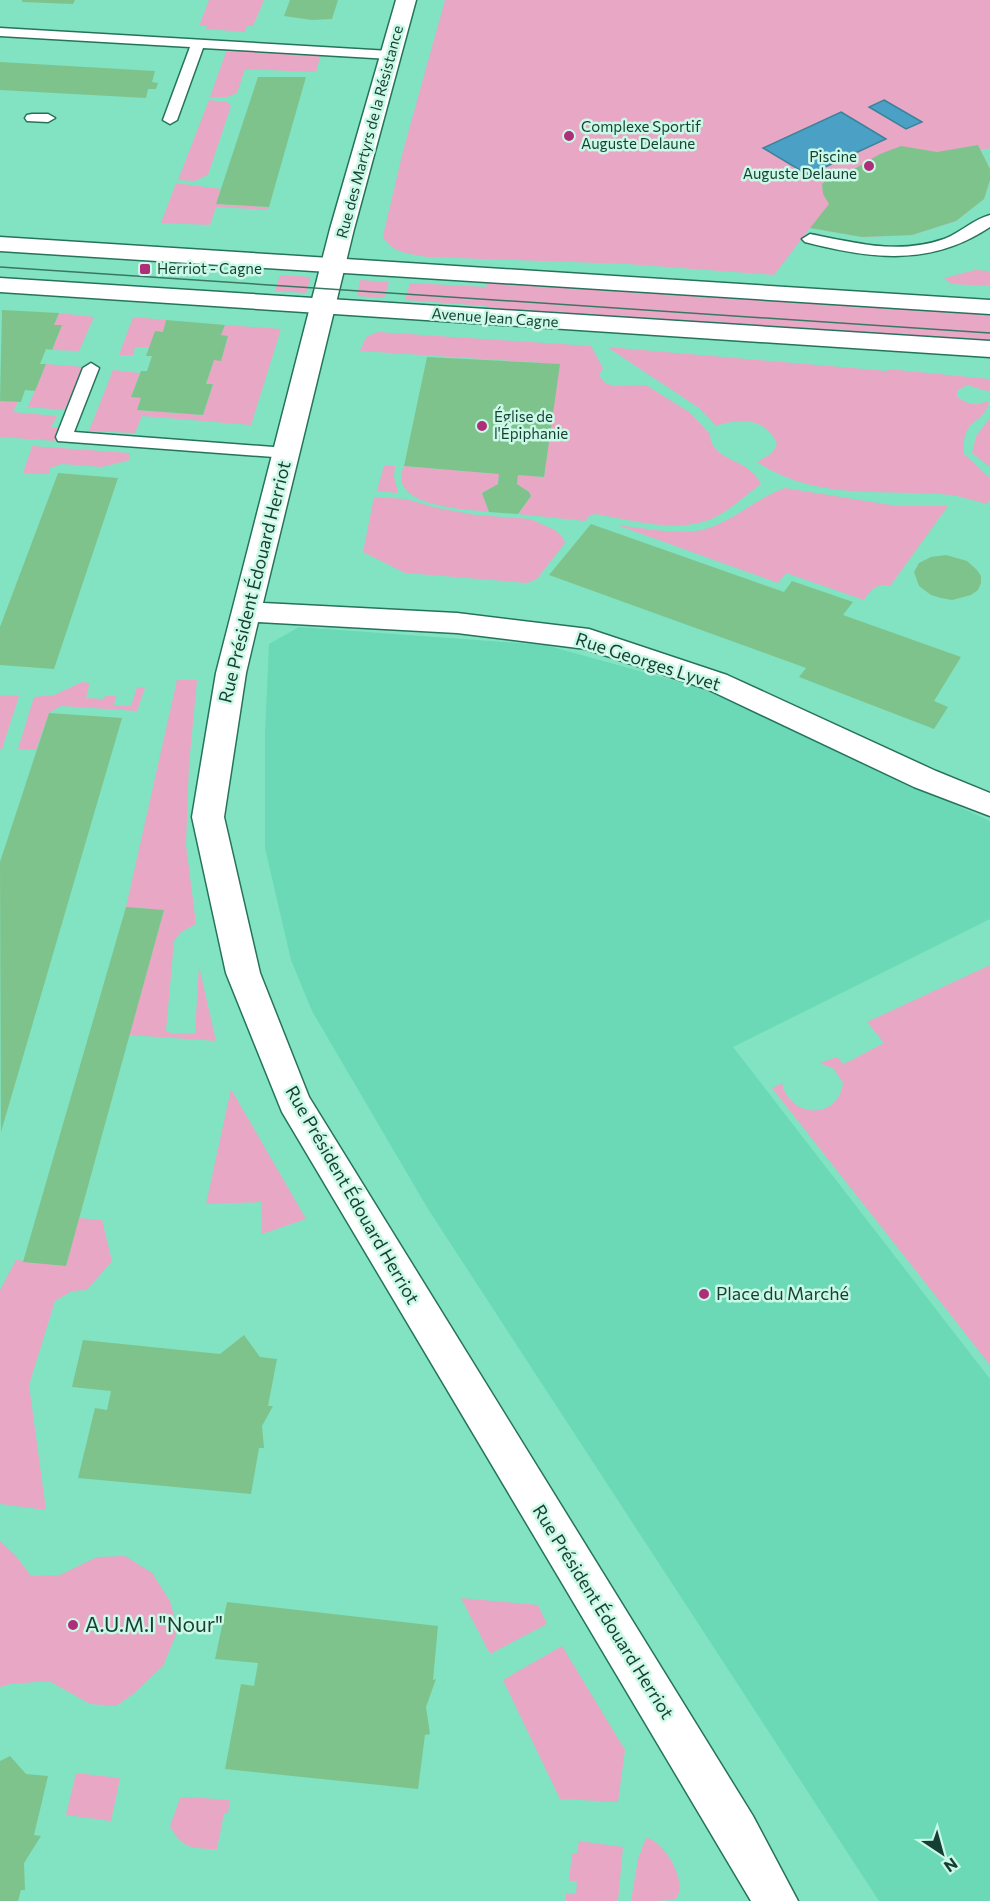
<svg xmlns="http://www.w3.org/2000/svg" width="990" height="1901" font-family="Commissioner,sans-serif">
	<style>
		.built { fill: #6bd9b5 }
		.green { fill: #e9a7c6 }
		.water { fill: #4ba0c5; stroke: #3b8399; stroke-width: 1.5 }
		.building { fill: #7fc38c }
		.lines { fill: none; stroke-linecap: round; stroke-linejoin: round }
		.service-casing { stroke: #26735c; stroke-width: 3 }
		.minor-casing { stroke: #26735c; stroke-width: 3 }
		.tertiary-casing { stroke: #26735c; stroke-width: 3 }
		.service { fill: #fff; fill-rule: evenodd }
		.minor { fill: #fff; fill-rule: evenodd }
		.tertiary { fill: #fff; fill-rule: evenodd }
		.tram { stroke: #3a7763; stroke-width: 1.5 }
		.poi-dot { fill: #af2e79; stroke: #cbf9e7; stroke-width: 2 }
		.labels { text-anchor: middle; stroke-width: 5; stroke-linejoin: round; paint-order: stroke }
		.far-poi-label { font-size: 15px; fill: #153f32; stroke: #cbf9e7; text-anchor: start }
		.far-street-label { font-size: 15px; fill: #153f32; stroke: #cbf9e7 }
		.street-label { font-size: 18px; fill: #153f32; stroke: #cbf9e7 }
		.poi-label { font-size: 18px; fill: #153f32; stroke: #cbf9e7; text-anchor: start }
		.near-poi-label { font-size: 21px; fill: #153f32; stroke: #cbf9e7; text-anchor: start }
	</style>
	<rect width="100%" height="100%" fill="#81e3c1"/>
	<path class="built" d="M299,627L545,645L712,691L990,821V919L733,1047L990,1379V1901H879L428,1209L312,1011L291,960L265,848V735L269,644Z"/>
	<g class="green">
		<path d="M209,0H264L253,26H247L245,32L206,29L207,26H199Z"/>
		<path d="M445,0H990V148L980,150L990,169V180L984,199L956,221L912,235L862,237L810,228L774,275L627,264L427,257C411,254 390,253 383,236L403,151Z"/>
		<path d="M227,49L321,54L316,72L245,69L237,93L227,97H210Z"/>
		<path d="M209,100L227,102L231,106L208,175L195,181L178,180Z"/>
		<path d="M176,183L221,189L216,204L269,207L268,210L216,207L210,225L161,223Z"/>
		<path d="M975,270L990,271V286L951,284L944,278Z"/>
		<path d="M280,275L311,277L306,293L275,291Z"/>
		<path d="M360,280L389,282L384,298L357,296Z"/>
		<path d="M488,281L990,313V344L486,311L487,306L405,300L410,283L486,287Z"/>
		<path d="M59,313L94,317L79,351L52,350L62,325H54Z"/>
		<path d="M133,317L166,320L163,332L155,331L150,347H135L133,355H119Z"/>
		<path d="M225,325L281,329L251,425L142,416L135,433L89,431L113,370L140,373L131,397L141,398L137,410L203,415L213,385L206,384L214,360H221L228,337L221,335Z"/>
		<path d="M378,332L591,346L603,368L599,375L604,382L612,386L646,385L689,412L710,434C710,462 749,457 761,484C747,494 734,507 719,515C683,536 633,520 595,514L589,516L585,521L518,514L531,496L529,492L517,484L518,475L544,477L559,364L360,351L366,337Z"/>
		<path d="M607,347L887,371L888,369L989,379L990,390L987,391L967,385L957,391V397C968,404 975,407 987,401L989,403C982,426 961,418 964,454L990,478V499L987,504C975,501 963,497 951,495C884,488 818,502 757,462L772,453L777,444C767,418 740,418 716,426L699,408Z"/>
		<path d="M46,364L83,367L65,410L28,407Z"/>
		<path d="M0,401L18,402L13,412L57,416L51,427L62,428L55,441L0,437Z"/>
		<path d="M990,418V467L972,453L976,436Z"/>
		<path d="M32,446L130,453V460L102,467L62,464L50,468L49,474L23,473Z"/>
		<path d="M384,465L395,466L394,476L398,493L377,491Z"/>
		<path d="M404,466L499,474L498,484L482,493L489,512C466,509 385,507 404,466Z"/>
		<path d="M785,488L897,506H948L890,586C878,582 870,590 864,600L786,573L778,583L617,525C644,528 675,535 702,530C731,523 756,498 785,488Z"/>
		<path d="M374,497L406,499L437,508L476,515L530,519L555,530L562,536L565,543L537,579L527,583L405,573L363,552Z"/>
		<path d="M177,680H197L189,765L186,845L196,924L181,932L174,941L166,1031L174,1034L195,1033L199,966L216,1041L129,1035L164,910L126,907Z"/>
		<path d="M82,682L90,683L86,698L104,699L105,696H116L114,705L131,706L137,687L145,688L137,711L61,706L49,713L36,750L18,749L34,697L54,695Z"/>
		<path d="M0,695L19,696L2,749H0Z"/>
		<path d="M990,965V1365L772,1088L782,1083C789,1118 838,1121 843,1083L834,1069L820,1063L837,1057L844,1064L884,1043L867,1022Z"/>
		<path d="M231,1089L306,1219L262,1234L261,1202L206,1204Z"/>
		<path d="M78,1218L102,1220L112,1261L87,1290L72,1291L55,1301L29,1385L46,1510L0,1504V1290L16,1260L66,1266Z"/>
		<path d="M0,1541L16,1556L31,1576L60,1575L97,1557L125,1556L152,1573L170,1601L178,1630L163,1666L132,1695L116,1706L90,1704L49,1681L11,1684L0,1687Z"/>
		<path d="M461,1598L538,1605L547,1624L490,1654Z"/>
		<path d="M562,1646L625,1750L618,1802L560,1799L503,1680Z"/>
		<path d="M76,1773L120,1778L111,1821L66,1815Z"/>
		<path d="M188,1797L230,1800L228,1813H224L217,1849C193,1849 182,1849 170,1826L180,1798Z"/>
		<path d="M646,1838C666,1840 692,1891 673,1900C663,1901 642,1901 631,1901L638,1859Z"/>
		<path d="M579,1841L623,1847L618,1901H566V1893L576,1894L577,1881H569L572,1853L577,1854Z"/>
	</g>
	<g class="water">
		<path d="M884,100L922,122L906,129L869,107Z"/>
		<path d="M841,112L886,139L808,175L763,148Z"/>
	</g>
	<g class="building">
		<path d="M22,0H75L73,4L22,2Z"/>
		<path d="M290,0H338L332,19L312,20L284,16Z"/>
		<path d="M0,62L155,71L152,82L158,83L156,89H148L146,98L0,90Z"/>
		<path d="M258,77H306L269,207L216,204Z"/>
		<path d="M978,145L990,169V180L984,199L956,221L912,235L862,237L810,228L829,204L823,194L822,184L835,175L856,168L880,154L901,146L937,152Z"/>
		<path d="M2,310L59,313L54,325H62L52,350L46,349L40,364H46L35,391L25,390L21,402L0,401Z"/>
		<path d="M166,320L225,325L221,335L228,336L221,361L214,360L206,384H213L203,415L137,410L141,398L131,397L141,371H147L152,356H146L155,331L163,332Z"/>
		<path d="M427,357L560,364L544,477L518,475L517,484L529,492L531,496L518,514L489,512L482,493L498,484L499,474L404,466Z"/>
		<path d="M58,473L118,478L54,669L0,665V627Z"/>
		<path d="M591,524L784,592L792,581L853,602L843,615L961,657L934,701L948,707L934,729L799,677L806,668L549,575Z"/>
		<path d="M946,555L967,561L977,570L981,576V583L978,590L971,595L952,600L941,598L931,595L919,586L914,572L919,563L931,557Z"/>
		<path d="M49,713L122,718L1,1132L0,862Z"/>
		<path d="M126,907L164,910L66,1266L23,1262Z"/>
		<path d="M244,1335L260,1357L277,1359L268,1406H273L262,1426L264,1448H259L251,1494L78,1478L95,1408L107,1410L111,1391L72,1387L83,1340L220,1354Z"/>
		<path d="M227,1602L438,1626L433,1680L436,1679L426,1707L430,1734L425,1735L418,1789L225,1769L241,1684L254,1686L258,1663L215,1659Z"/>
		<path d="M10,1756L26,1774L48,1776L34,1835L41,1836L24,1863L25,1890H21L18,1901H0V1761Z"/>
	</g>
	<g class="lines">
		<g class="service-casing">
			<g id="service">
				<path d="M0,28L390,51L397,55L390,59L203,48L177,120L170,124L163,120L190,47L0,36Z"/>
				<path d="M32,114H48L55,118L48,122L27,121L25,118L27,115Z"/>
				<path d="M990,215V227C930,267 871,259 805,242L802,239L810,234C856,243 898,255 944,239C960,233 974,219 990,215Z"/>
				<path d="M91,363L99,368L74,432L287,448L293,449L296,453L293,457L287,458L58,441L56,437L83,368Z"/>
			</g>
		</g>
		<g class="minor-casing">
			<path id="minor" d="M396,0H416L354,229L263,603L457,613L589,629L727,675L936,771L990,793V816L914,787L707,689L586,649L457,633L258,622L246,673L224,817L260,973L309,1097L753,1816L798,1901H751L282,1112L226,973L192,817L216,673L330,229Z"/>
		</g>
		<g class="tertiary-casing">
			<g id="tertiary">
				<path d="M0,237L990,300V314L0,251Z"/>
				<path d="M0,278L990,341V357L0,292Z"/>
			</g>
		</g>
		<use href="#service" class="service"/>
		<use href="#minor" class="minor"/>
		<use href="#tertiary" class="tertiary"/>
		<path class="tram" d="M0,267L990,333"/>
	</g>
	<g class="poi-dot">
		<circle cx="569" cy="136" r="6"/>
		<circle cx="869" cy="166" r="6"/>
		<rect x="139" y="263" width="12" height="12" rx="3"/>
		<circle cx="482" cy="426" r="6"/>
		<circle cx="704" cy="1294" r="6"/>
		<circle cx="73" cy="1625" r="6"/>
	</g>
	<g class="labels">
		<g class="far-poi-label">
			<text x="581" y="132">Complexe Sportif<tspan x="581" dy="17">Auguste Delaune</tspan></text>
			<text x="857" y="162" text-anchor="end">Piscine<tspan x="857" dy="17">Auguste Delaune</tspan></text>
			<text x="157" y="274">Herriot - Cagne</text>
			<text x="494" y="422">Église de<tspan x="494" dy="17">l'Épiphanie</tspan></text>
		</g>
		<g class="far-street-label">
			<text transform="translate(370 132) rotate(-75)" y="5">Rue des Martyrs de la Résistance</text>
			<text transform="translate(495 318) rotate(4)" y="5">Avenue Jean Cagne</text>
		</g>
		<g class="street-label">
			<text transform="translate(255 582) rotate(-76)" y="6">Rue Président Édouard Herriot</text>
			<text transform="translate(648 662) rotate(18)" y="6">Rue Georges Lyvet</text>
			<text transform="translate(352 1195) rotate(60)" y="6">Rue Président Édouard Herriot</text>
			<text transform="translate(603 1612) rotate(58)" y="6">Rue Président Édouard Herriot</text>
		</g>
		<g class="poi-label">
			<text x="716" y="1300">Place du Marché</text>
		</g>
		<g class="near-poi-label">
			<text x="85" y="1632">A.U.M.I "Nour"</text>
		</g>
	</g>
	<g transform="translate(942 1853) rotate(144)" stroke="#cbf9e7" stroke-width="4.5" paint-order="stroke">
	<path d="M0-4.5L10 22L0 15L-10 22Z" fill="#153f32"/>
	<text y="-9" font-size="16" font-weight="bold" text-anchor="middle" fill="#153f32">N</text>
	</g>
</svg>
